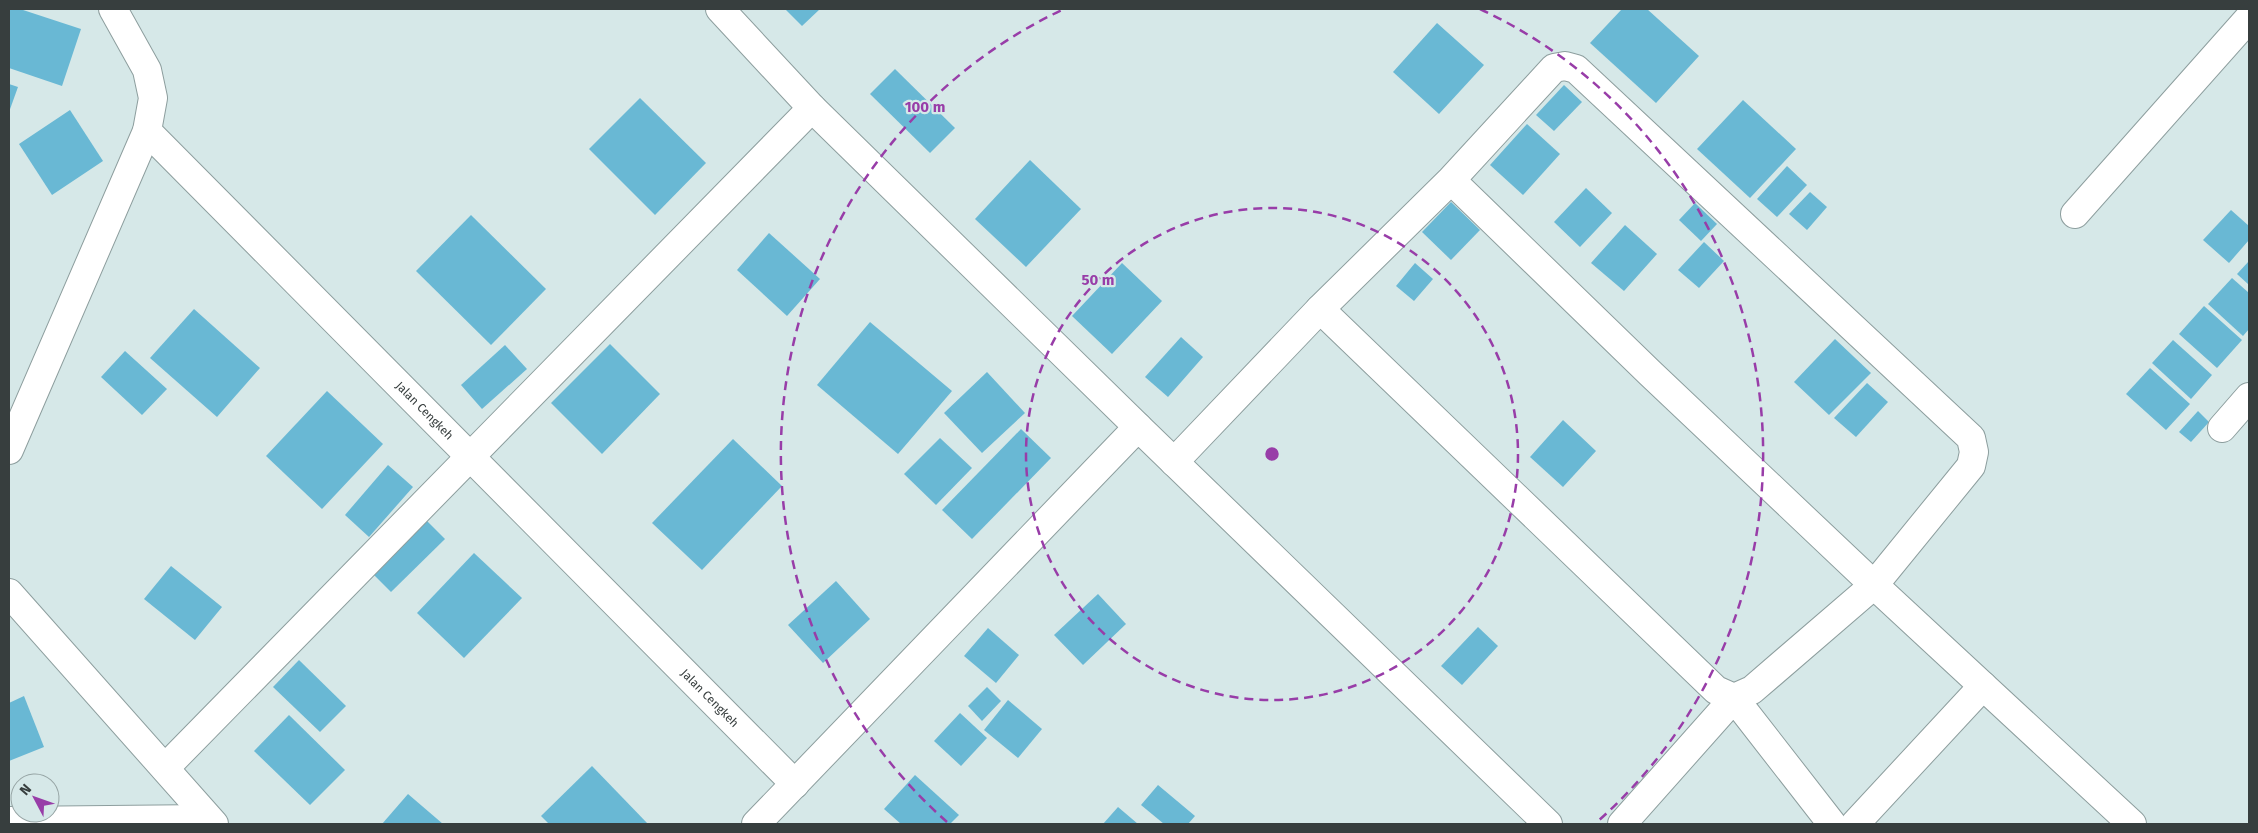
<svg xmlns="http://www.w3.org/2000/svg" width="2258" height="833" font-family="'Fira Sans',sans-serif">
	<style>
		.building { fill: #69b8d4 }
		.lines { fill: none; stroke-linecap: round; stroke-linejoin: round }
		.minor-casing { stroke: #8d9e9e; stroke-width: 30 }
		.minor { stroke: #fff; stroke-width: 28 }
		.ring { fill: none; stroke: #983da8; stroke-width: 2.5; stroke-dasharray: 9 6 }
		.labels { text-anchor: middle; stroke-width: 4.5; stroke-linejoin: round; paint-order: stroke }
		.street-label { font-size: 12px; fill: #373e3e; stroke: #d6e8e8 }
		.centre { fill: #983da8; stroke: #d6e8e8; stroke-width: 2.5 }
		.ring-label { font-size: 15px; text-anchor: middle; font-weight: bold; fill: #983da8; stroke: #d6e8e8; stroke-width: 4.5; stroke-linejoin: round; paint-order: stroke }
	</style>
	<rect width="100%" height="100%" fill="#d6e8e8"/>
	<g class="building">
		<path d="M9,9H20L81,29L62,86L9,68Z"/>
		<path d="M785,9H820L802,26Z"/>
		<path d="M1622,9H1647L1699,56L1656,103L1590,43Z"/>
		<path d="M1437,23L1484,65L1439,114L1393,72Z"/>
		<path d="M895,69L955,128L930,153L870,94Z"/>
		<path d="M9,84L18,87L9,112Z"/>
		<path d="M1564,85L1582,102L1554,131L1536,115Z"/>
		<path d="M640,98L706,163L655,215L589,149Z"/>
		<path d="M1743,100L1796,149L1750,198L1697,149Z"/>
		<path d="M70,110L103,161L52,195L19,144Z"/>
		<path d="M1527,124L1560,154L1523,195L1490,165Z"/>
		<path d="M1030,160L1081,209L1026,267L975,219Z"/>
		<path d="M1787,166L1807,185L1777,217L1757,199Z"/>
		<path d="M1586,188L1612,213L1580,247L1554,222Z"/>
		<path d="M1810,192L1827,207L1807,230L1789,214Z"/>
		<path d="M1451,202L1480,230L1451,260L1422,232Z"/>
		<path d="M1695,203L1717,224L1701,241L1679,220Z"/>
		<path d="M2231,210L2249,226V240L2229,263L2203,240Z"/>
		<path d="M471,215L546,289L491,345L416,271Z"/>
		<path d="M1625,225L1657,254L1624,291L1591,263Z"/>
		<path d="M769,233L820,279L787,316L737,270Z"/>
		<path d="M1704,242L1724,261L1699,288L1678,270Z"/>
		<path d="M2249,261V285L2237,274Z"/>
		<path d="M1122,263L1162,301L1112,354L1072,316Z"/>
		<path d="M1415,263L1433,279L1414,301L1396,286Z"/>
		<path d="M2232,278L2249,293V329L2243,336L2208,304Z"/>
		<path d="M2204,306L2242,340L2217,368L2179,334Z"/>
		<path d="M194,309L260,368L217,417L150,358Z"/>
		<path d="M870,322L952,391L898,454L817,385Z"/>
		<path d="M1181,337L1203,357L1168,397L1145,377Z"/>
		<path d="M1835,339L1871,373L1829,415L1794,382Z"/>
		<path d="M2173,340L2212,375L2191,399L2152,363Z"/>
		<path d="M610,344L660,394L602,454L551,403Z"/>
		<path d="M505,345L527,369L482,409L461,385Z"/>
		<path d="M125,351L167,389L142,415L101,377Z"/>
		<path d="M2150,368L2190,404L2166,430L2126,394Z"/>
		<path d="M987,372L1025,413L982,453L944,413Z"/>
		<path d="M1867,383L1888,402L1856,437L1834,418Z"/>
		<path d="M327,391L383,444L322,509L266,456Z"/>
		<path d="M2198,411L2209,422L2191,442L2179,432Z"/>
		<path d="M1563,420L1596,451L1563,487L1530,457Z"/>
		<path d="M1021,429L1051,458L972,539L942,510Z"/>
		<path d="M940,438L972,468L936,505L904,474Z"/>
		<path d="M733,439L782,486L702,570L652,523Z"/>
		<path d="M388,465L413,487L369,537L345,515Z"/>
		<path d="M423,517L445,539L391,592L369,570Z"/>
		<path d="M474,553L522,598L464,658L417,613Z"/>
		<path d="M171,566L222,607L195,640L144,599Z"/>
		<path d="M836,581L870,619L823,663L788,625Z"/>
		<path d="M1098,594L1126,624L1083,665L1054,635Z"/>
		<path d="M1478,627L1498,646L1462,685L1441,666Z"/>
		<path d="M988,628L1019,655L996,683L964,656Z"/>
		<path d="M299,660L346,706L320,732L273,687Z"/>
		<path d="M987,687L1001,701L982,721L968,706Z"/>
		<path d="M24,696L44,747L9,761V703Z"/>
		<path d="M1008,700L1042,729L1018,758L984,730Z"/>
		<path d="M960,713L987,738L961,766L934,741Z"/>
		<path d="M289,715L345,770L310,805L254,751Z"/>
		<path d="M592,766L648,824H549L541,816Z"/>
		<path d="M915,775L959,815L950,824H901L884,809Z"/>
		<path d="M1158,785L1195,816L1188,824H1164L1141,805Z"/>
		<path d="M408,794L443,824H382Z"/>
		<path d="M1118,807L1138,824H1103Z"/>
	</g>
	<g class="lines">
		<g class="minor-casing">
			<g id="minor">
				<path d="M720,9L812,108L1138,427"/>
				<path id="s1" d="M147,131L795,784"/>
				<path d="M2075,214L2249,18"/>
				<path d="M1320,309L1716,690L1734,698L1752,690L1874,585L2132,824"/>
				<path d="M2222,428L2249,397"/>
				<path d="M9,450L147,131L153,98L147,70L113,9"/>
				<path d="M1174,462L1320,309L1451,180L1554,68L1565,66L1576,69L1971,438L1974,452L1971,466L1874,585L1650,373L1451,180"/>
				<path d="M9,593L214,824"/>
				<path d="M165,768L812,108"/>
				<path d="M9,821L208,819"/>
				<path d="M756,824L1138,427L1548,824"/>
				<path d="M1622,824L1734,698L1832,824"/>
				<path d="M1855,824L1983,686"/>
			</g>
		</g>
		<use href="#minor" class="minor"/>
	</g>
	<g class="ring">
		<circle cx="1272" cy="454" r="246"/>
		<path d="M947 822A491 491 0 0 1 1064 9M1480 9A491 491 0 0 1 1597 822"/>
	</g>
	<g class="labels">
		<g class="street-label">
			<text dy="4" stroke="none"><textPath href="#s1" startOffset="394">Jalan Cengkeh</textPath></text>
			<text dy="4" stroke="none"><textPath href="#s1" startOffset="799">Jalan Cengkeh</textPath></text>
		</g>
	</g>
	<circle cx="1272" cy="454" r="8" class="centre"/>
	<g class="ring-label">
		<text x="925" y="112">100 m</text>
		<text x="1098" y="285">50 m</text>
	</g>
	<rect width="2258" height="833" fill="none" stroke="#373e3e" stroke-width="20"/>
	<g transform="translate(35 798) rotate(311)"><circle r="24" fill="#d6e8e8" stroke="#96a4a4"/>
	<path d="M0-4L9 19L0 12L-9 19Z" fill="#983da8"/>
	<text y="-8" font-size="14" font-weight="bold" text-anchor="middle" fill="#373e3e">N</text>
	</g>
</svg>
